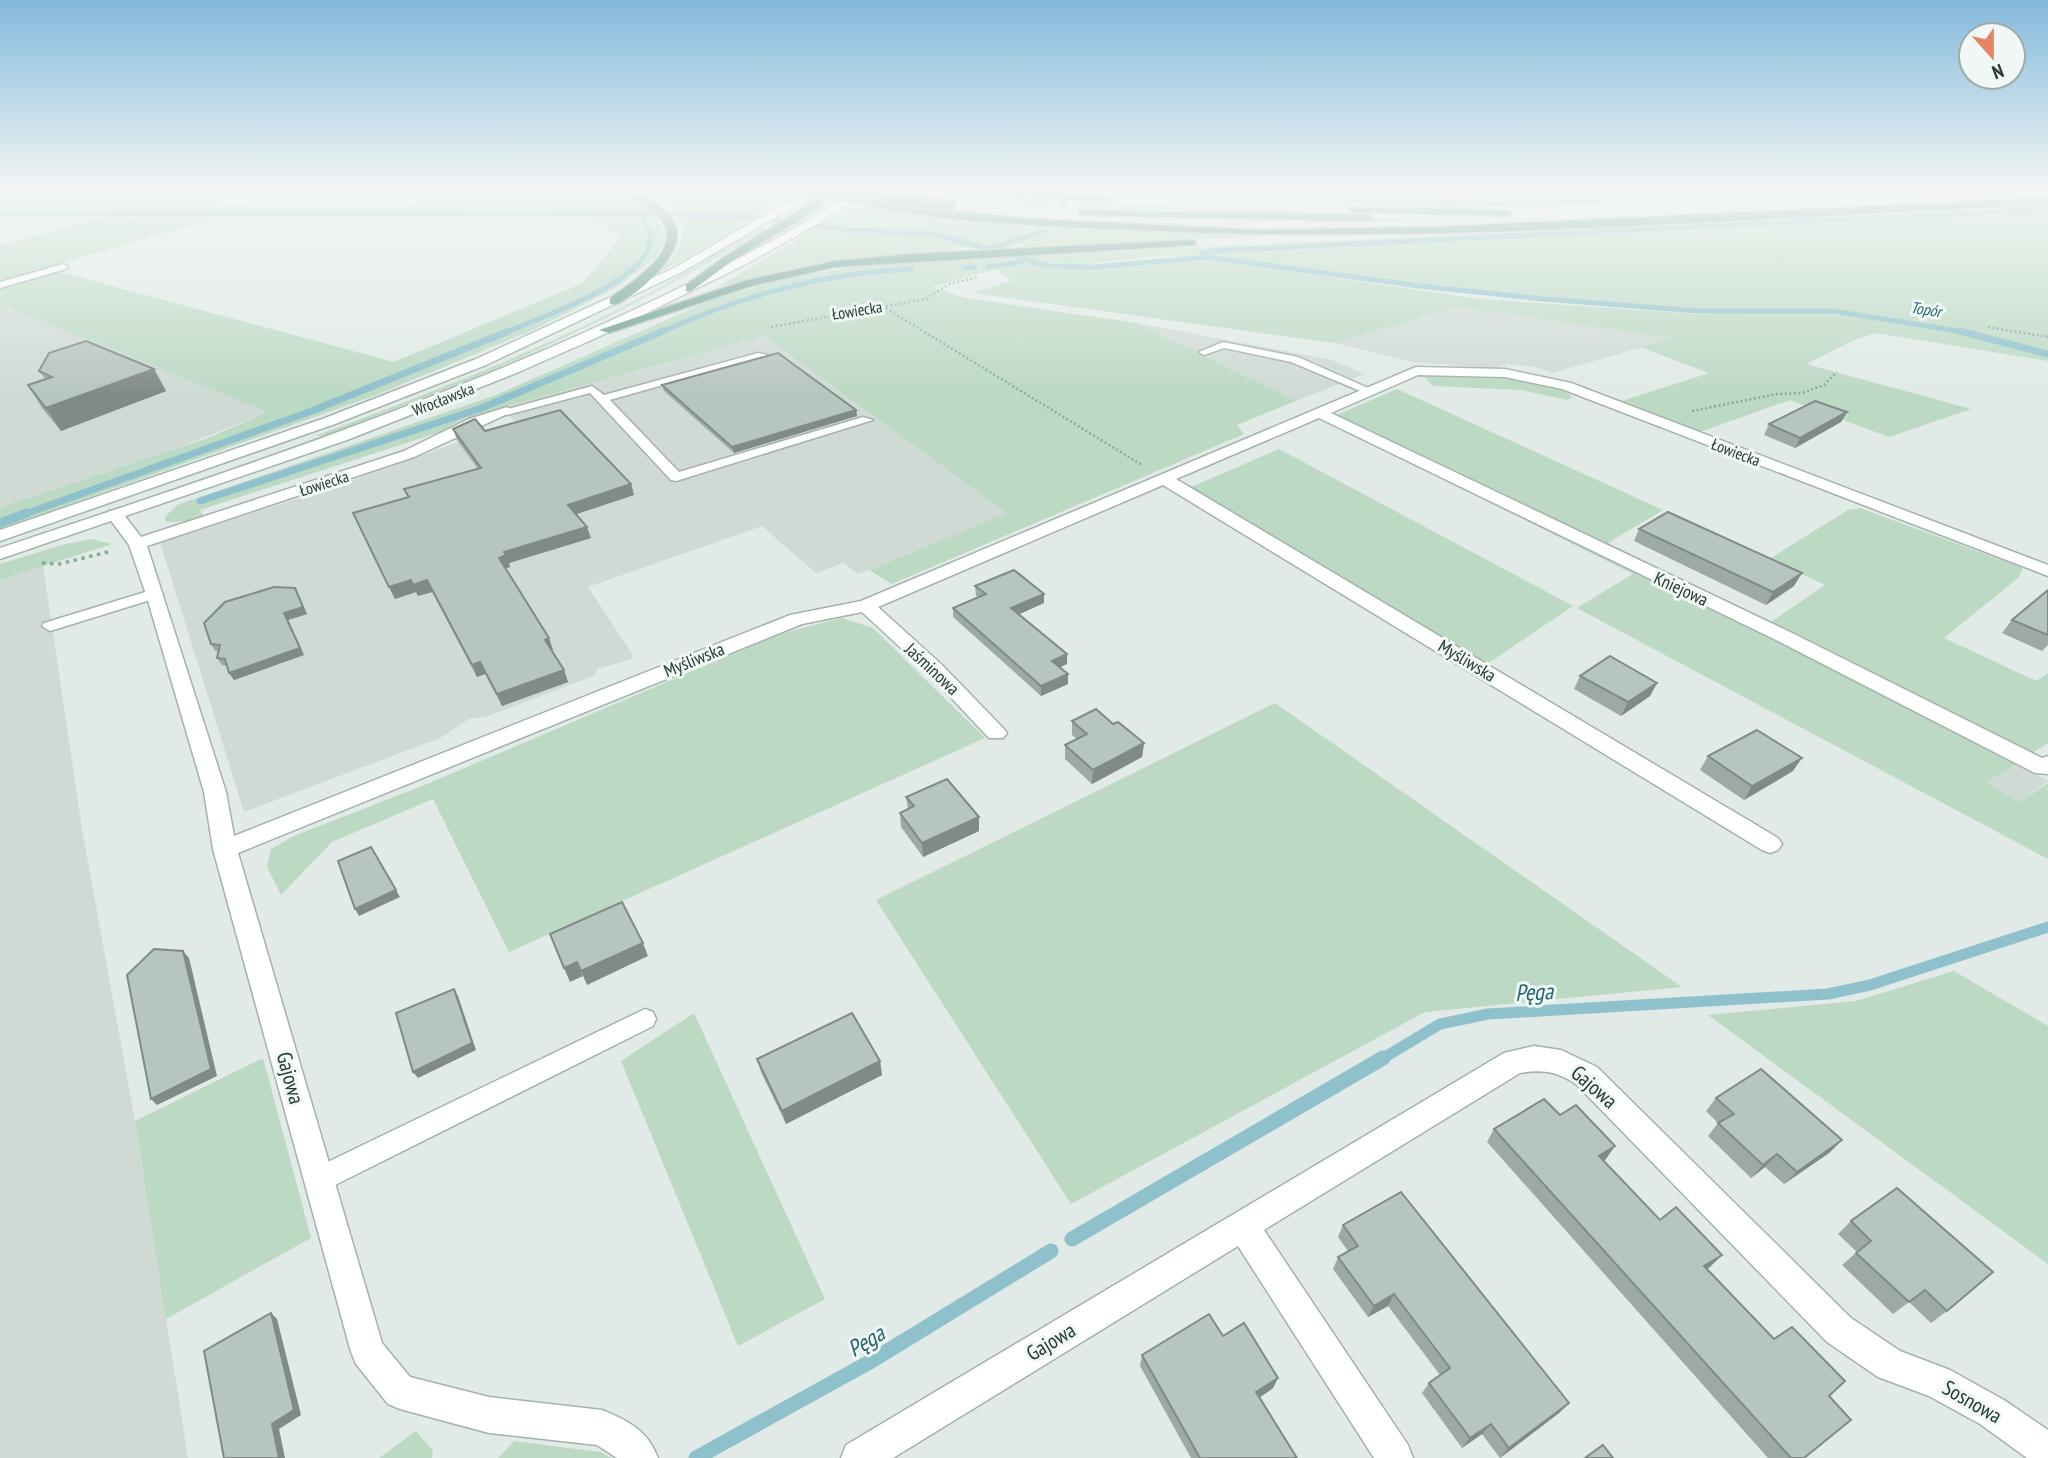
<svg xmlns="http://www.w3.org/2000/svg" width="2048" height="1458" font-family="'PT Sans Narrow',sans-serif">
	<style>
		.built { fill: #cfdad5 }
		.green { fill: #bcd9c4 }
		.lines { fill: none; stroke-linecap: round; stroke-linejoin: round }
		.stream-far4 { stroke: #8ec1cb; stroke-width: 5 }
		.stream-far3 { stroke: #8ec1cb; stroke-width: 7 }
		.stream-far2 { stroke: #8ec1cb; stroke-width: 9 }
		.stream-far1 { stroke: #8ec1cb; stroke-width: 11 }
		.stream { stroke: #8ec1cb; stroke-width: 15 }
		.service-casing { stroke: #a4b1ad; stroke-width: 3 }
		.minor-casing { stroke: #a4b1ad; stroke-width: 3 }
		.secondary-casing { stroke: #a1b5ae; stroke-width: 3 }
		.primary-casing { stroke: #bdc4c2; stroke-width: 3 }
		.path-far1 { stroke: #84ab9f; stroke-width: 2.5; stroke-dasharray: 2 2.5; stroke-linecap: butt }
		.path { stroke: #84ab9f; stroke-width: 3.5; stroke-dasharray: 3.5 4.5; stroke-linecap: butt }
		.service { fill: #fff; fill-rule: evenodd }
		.minor { fill: #fff; fill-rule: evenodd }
		.secondary { fill: #fff; fill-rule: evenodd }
		.primary { fill: #699c8f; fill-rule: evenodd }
		.primary-bridge-casing { stroke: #bdc4c2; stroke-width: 13; stroke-linecap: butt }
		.primary-bridge { stroke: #699c8f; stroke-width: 11 }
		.wall { fill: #9da9a4 }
		.shaded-wall { fill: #808a86 }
		.building { fill: #b7c5bf; stroke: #808a86; stroke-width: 2 }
		.labels { text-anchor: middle; stroke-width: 6; stroke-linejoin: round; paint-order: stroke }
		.far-water-label { font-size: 16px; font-style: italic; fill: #23636f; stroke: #f1f7f4 }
		.far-street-label { font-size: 16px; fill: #233933; stroke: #f1f7f4 }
		.street-label { font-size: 18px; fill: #233933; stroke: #f1f7f4 }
		.near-street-label { font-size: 21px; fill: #233933; stroke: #f1f7f4 }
		.near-water-label { font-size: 23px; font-style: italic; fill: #23636f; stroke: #f1f7f4 }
	</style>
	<rect width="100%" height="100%" fill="#e1eae6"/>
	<g class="built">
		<path d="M0,304L269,412L0,518Z"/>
		<path d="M1459,307L1673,338L1553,373L1536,367L1507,364L1493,368L1413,362L1334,343Z"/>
		<path d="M1137,323L1332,360L1364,374L1296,401Z"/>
		<path d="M764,336L1008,513L858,574L843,563L816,573L762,526L588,587L633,655L632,659L598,669L593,676L486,717L469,719L440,738L244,812L160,542L322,491L515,422L503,407Z"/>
		<path d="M43,566L82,829L135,1121L188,1458H0V580Z"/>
		<path d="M2016,763L2048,781L2020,802L1986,783Z"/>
	</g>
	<g class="green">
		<path d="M0,191H241L209,205L406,207L446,191H557L621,206L628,205L578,191H611L648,209L633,212L0,211Z"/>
		<path d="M636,191H670L781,203L755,216L675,211L678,206H669Z"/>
		<path d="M886,191H942L1044,200L1055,208L874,194Z"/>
		<path d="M1174,191H1952L1533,206L1527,202L1449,203Z"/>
		<path d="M1081,202L1397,215L1398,216L1073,209Z"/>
		<path d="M2048,207V361L1876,333L1854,340L1806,364L1971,409L1889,437L1790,400L1700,432L1622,401L1709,373L1640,347L1670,338L1459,307L1334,343L972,293L1011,281L996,269L932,287L965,298L1137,323L1296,401L1237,425L1244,434L892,584L869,570L1007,513L764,336L503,407L463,420L440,432L200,510L204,517C191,521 179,522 166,522L165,517L177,505L496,395L714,299L792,277L861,266L1002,257L1050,268L1088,269L1167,259L1215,260L1480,299L1697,314L1817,312L1858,316L1860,313L1828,309H1693L1484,293L1205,255L1154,256L1076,265L1039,262L1017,256Z"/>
		<path d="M856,208L1081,229L1267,236L1025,248L1023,244C1016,244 1012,247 1007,248C989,253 970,247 953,247V251L820,262L717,287L847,210Z"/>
		<path d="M652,214L663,227L664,241L656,257L618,287L535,329L376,395L0,529V508L208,438L268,412L0,304V288L56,271L394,362L583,283L620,238L590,216Z"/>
		<path d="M1088,214L1498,220L1321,222Z"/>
		<path d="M688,215L751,218L742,223L745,225L658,273C674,258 686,246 681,222Z"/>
		<path d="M220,217L0,281V245L101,218Z"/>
		<path d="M760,228L766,229C645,303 518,364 385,412C365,419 336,437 315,436C428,394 542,350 649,293C687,273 723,249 760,228Z"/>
		<path d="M1433,375C1468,375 1545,376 1573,397L1567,400L1521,390L1433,386L1424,377Z"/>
		<path d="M1397,389L1663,510L1608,543L1771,622L1825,585L1769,559L1848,510L1860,508L2023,568L2018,578L1944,638L2036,681L2048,673V743L1986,783L2020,802L2048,783V859L1573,606L1487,664L1189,488L1279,449L1577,608L1633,574L1325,420Z"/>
		<path d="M92,539L112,544L0,580V564L65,544Z"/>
		<path d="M842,618L873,628L985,738L509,952L433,799L332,842L281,895L267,867L271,849L294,836L427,784L779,634Z"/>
		<path d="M1275,703L1682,987L1425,1012L1071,1204L876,900Z"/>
		<path d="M1954,971L2048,1026V1264L1708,1015L1856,1001Z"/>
		<path d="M694,1013L825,1299L738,1346L621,1061Z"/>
		<path d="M263,1058L311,1238L166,1319L135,1121Z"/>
		<path d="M416,1431L433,1451L432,1458H379Z"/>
		<path d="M514,1441L600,1452L612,1458H498Z"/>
	</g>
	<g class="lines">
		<g class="stream-far4">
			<path d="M570,191L625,205"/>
			<path d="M1126,191L1456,205L1889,191"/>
			<path d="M1062,207L1064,203"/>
			<path d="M0,214L647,213L751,217L850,230L935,234L1048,266L1094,267L1207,257L1419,286L1544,299L1697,311H1833L1970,333"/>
			<path d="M990,249L1044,231"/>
			<path d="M1205,256L1203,253L1211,251L2048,209"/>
			<path d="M988,267L1022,262"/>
			<path d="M965,268L975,267"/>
			<path d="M505,333C540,317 642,284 650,243C653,230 644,225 641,213"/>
			<path d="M659,333C741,296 822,273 912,269"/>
		</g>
		<g class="stream-far3">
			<path d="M1959,331L2048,354"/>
			<path d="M200,501L482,408L663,331"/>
			<path d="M22,515L309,412L509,331"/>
		</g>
		<path class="stream-far2" d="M0,523L27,513"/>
		<path class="stream-far1" d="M1380,1060L1440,1024L1488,1014L1828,994L1870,985L2048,927"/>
		<g class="stream">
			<path d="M1072,1239L1383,1058"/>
			<path d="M696,1458L868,1363L1051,1251"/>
		</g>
		<g class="service-casing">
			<g id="service">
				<path d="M63,264L68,267L66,269L0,288V282Z"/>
				<path d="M1223,342L1298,357L1375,391L1365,393L1291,362L1224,348L1204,355L1199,352Z"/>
				<path d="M758,353L768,355L610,400L679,472L863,417L873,420L676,481L671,480L590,393L507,415L501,411L592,386L604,395Z"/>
				<path d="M155,589L160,591L163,594L160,597L50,631L42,626L44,623Z"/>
				<path d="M645,1009L653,1012L656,1019L653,1026L327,1189L318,1192L309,1189L305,1180L309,1171Z"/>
			</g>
		</g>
		<g class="minor-casing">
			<g id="minor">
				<path d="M1416,367L1505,369L1571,383L2048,565V576L1562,389L1505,377L1418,375L1331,413L1790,632L2042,758L2048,756V774L2035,773L1776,640L1319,418L1176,479L1778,838L1782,844L1778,850L1770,853L1762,850L1163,485L878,607L941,664L1003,728L1007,733L1003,738H989L927,672L862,612L802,624L238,853L382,1343L410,1377L489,1397L602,1410C629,1421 648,1431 658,1458H617L597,1445L489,1433L400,1409L388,1404L356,1364L351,1352L213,849L204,792L146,594L129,545L107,515L109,511H121L141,537L404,451L469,419L507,407L514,411L414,457L147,546L226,792L234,836L790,615L861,601Z"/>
				<path d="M1534,1046L1561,1050L1597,1067L1851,1318L1900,1351L1950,1370L2004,1400L2048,1430V1458H2027L1980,1424L1929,1396L1878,1377L1827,1342L1577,1085C1559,1072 1543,1069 1520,1073L1264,1230L1408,1445L1413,1458H1374L1238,1246L893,1458H841L846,1445L1504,1053Z"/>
			</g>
		</g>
		<g class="secondary-casing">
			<g id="secondary">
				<path d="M815,191H828L781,214L682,272L486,365L335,424L0,541V530L325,418L476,359L674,268L773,210Z"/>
				<path d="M856,191H868L821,222L750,262L596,338L514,374L347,440L0,559V548C217,476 435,404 642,306C716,271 788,235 856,191Z"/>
			</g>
		</g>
		<g class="primary-casing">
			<g id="primary">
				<path d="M621,191C636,191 649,197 660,207C668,214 677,223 677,234C679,258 635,298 614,305L610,304V298C630,283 685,251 661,219C651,206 633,202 621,191Z"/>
				<path d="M703,191H829L873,203L1032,219L1261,230L1434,227L2048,198V204C1746,218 1440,245 1138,230C1035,225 927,224 827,196L821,207L732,261L690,292L686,291V285L724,257L817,199V195L748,197Z"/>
				<path d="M978,191L1108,196L1113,199L1108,202L983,194Z"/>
				<path d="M1350,207L1507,210L1512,213L1507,216L1354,212L1349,209Z"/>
				<path d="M1078,210L1368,215L1373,218L1368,221L1082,215L1078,214Z"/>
				<path d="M1191,240L1195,241V245L835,267L751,286L609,333L599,330L744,281L835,261L911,254Z"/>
			</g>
		</g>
		<g class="path-far1">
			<path d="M882,306L1142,465"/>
			<path d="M771,327L926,299L949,284L979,277"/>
			<path d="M1988,327L2048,337"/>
			<path d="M1692,411L1777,394L1802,393L1824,385L1837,372"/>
		</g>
		<path class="path" d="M42,563L59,564L112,551"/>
		<use href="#service" class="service"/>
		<use href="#minor" class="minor"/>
		<use href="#secondary" class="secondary"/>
		<use href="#primary" class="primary"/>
		<g class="primary-bridge-casing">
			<path id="primary-bridge" d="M797,191L951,205"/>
		</g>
		<use href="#primary-bridge" class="primary-bridge"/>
	</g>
	<g class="wall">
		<path d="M154,369L166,391L61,431L42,408L28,385L45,379L39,371Z"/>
		<path d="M662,385L856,410L857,416L734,453L664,391Z"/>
		<path d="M1847,412L1841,422L1795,448L1764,435L1769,424Z"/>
		<path d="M453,429L485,431L631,484L634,495L576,514L591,538L509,563L510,567L505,568L553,650L552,651L564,670L568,682L502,706L485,674L477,677L432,592L418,596L416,592L395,599L353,513L408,497L404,489L478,469L457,440Z"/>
		<path d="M1639,529L1794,586L1766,605L1634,541Z"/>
		<path d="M975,586L1044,603L1018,614L1067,654V664L1060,667L1068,684L1041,696L953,617V608L978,597L976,596Z"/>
		<path d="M295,588L307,614L288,620L304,655L234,680L227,666L222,665L217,658L219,651H215L211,644Z"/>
		<path d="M2048,590V645L2042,651L2002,633L2012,620Z"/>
		<path d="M1580,676L1657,683L1650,696L1621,716L1574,689Z"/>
		<path d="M1072,721L1113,724L1144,743L1142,757L1092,784L1065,759V745L1077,739L1072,735Z"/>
		<path d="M1708,756L1793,771L1744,800L1700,770Z"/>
		<path d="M906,797L979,817V831L923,857L901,827L900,813L908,809Z"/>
		<path d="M757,1059L880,1061L882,1075L786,1124L761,1072Z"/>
		<path d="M1716,1098L1842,1140L1829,1153L1784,1184L1765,1167L1751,1178L1708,1136L1718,1123L1706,1111Z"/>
		<path d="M1560,1115L1606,1159L1603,1161L1660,1220L1722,1255L1707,1269L1829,1396L1804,1458H1768L1487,1142L1494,1129Z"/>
		<path d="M1851,1221L1947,1311L1931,1323L1909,1302L1893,1314L1842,1265L1857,1252L1838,1234Z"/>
		<path d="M1343,1225L1569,1403L1559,1413L1500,1458L1482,1434L1462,1448L1422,1393L1429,1383L1440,1375L1388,1306L1368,1317L1333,1269L1338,1257L1348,1251L1338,1237Z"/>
		<path d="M1223,1336L1278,1378L1273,1388L1260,1397L1297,1458H1191L1140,1366L1142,1355Z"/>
	</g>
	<g class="shaded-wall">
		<path d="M154,369L166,391L61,431L46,408Z"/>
		<path d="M856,410L857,416L734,453L732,447Z"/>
		<path d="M1847,412L1841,422L1795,448L1800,438Z"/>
		<path d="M631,484L634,495L571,516L568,505Z"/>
		<path d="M587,527L591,538L509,563L510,567L503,569L499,558L504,552Z"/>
		<path d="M1802,573L1794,586L1766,605L1773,592Z"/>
		<path d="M411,580L416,592L395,599L389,587Z"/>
		<path d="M427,580L432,592L418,596L413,585Z"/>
		<path d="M295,588L307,614L288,620L304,655L234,680L229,673L284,613Z"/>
		<path d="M1044,594V603L1011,618V608Z"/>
		<path d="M549,638L553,650L550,651L545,640Z"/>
		<path d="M1067,654V664L1052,671V661Z"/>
		<path d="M480,662L485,674L477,677L472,665Z"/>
		<path d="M564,670L568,682L502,706L497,694Z"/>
		<path d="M1068,674V684L1041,696V686Z"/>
		<path d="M1657,683L1650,696L1621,716L1628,702Z"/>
		<path d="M1144,743L1142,757L1092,784L1093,770Z"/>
		<path d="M1802,758L1793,771L1744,800L1752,786Z"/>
		<path d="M979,817V831L923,857L922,843Z"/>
		<path d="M396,890L400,897L359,916L355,909Z"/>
		<path d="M643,943L648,956L587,985L581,971Z"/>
		<path d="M183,951L189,958L217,1076L157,1105L151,1099Z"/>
		<path d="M577,962L583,976L570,982L564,968Z"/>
		<path d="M454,989L458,996L476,1050L418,1078L413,1072Z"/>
		<path d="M880,1061L882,1075L786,1124L782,1111Z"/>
		<path d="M1842,1140L1829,1153L1784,1184L1797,1172Z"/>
		<path d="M1615,1146L1606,1159L1590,1169L1599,1156Z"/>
		<path d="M1777,1154L1765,1167L1751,1178L1763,1165Z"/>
		<path d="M1722,1255L1710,1267L1693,1278L1704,1266Z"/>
		<path d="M1394,1294L1388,1306L1368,1317L1374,1306Z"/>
		<path d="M271,1313L277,1319L301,1415L279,1429L285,1458H279L272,1424Z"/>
		<path d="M1278,1378L1273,1388L1252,1403L1256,1392Z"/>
		<path d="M1569,1403L1559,1413L1500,1458L1509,1448Z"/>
		<path d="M1491,1424L1482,1434L1462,1448L1470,1438Z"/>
	</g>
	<g class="building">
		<path d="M86,341L154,369L46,408L28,385L52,377L39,371L49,353Z"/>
		<path d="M778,353L856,410L732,447L662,385Z"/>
		<path d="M1815,401L1847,412L1800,438L1769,424Z"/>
		<path d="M560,410L631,484L568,505L587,527L504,552L506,555L499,558L549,638L545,640L564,670L497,694L480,662L472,665L427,580L413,585L411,580L389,587L353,513L409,497L404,489L481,468L453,429L475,419L485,431Z"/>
		<path d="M1668,512L1802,573L1773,592L1639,529Z"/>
		<path d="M1014,570L1044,594L1011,608L1067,654L1052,661L1068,674L1041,686L953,608L986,594L975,586Z"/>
		<path d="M274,587L295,588L303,607L284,613L300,648L229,673L225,659L217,658L220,645L211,644L204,623L225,602Z"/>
		<path d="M2048,590V635L2012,620Z"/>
		<path d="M1610,656L1657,683L1628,702L1580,676Z"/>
		<path d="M1096,709L1113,724L1118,722L1144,743L1093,770L1065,745L1087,734L1072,721Z"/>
		<path d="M1757,730L1802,758L1752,786L1708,756Z"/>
		<path d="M947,779L979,817L922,843L900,813L914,806L906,797Z"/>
		<path d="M371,847L396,890L355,909L338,861Z"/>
		<path d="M622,902L643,943L581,971L577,962L564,968L550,934Z"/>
		<path d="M154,949L183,951L211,1069L151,1099L127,975Z"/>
		<path d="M454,989L472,1043L413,1072L396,1013Z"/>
		<path d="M852,1013L880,1061L782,1111L757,1059Z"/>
		<path d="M1761,1069L1842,1140L1797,1172L1777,1154L1763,1165L1718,1123L1734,1114L1716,1098Z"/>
		<path d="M1544,1099L1560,1115L1576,1105L1615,1146L1599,1156L1660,1220L1676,1207L1722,1255L1704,1266L1774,1339L1792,1327L1845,1381L1829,1396L1851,1420L1804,1458H1791L1494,1129Z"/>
		<path d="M1897,1188L1993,1272L1947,1311L1925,1290L1909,1302L1856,1253L1871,1241L1851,1221Z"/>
		<path d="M1401,1192L1569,1403L1509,1448L1491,1424L1470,1438L1429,1383L1450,1368L1394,1294L1374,1306L1338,1257L1358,1246L1343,1225Z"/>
		<path d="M271,1313L294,1410L272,1424L279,1458H224L204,1351Z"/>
		<path d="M1209,1314L1223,1336L1244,1323L1278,1378L1256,1392L1297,1458H1200L1142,1355Z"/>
		<path d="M1603,1445L1613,1458H1585Z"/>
	</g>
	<linearGradient id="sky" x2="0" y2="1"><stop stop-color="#84b9dc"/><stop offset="0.48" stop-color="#f2f6f4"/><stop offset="1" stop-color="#f2f6f4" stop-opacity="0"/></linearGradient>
	<rect width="2048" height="395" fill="url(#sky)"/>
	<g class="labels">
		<g class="far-water-label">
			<text transform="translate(1926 309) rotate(9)" y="6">Topór</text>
		</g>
		<g class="far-street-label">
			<text transform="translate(857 310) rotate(-9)" y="6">Łowiecka</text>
			<text transform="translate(443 399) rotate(-21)" y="6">Wrocławska</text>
			<text transform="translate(1736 452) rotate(21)" y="6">Łowiecka</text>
			<text transform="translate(324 483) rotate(-18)" y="6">Łowiecka</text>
		</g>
		<g class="street-label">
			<text transform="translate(1681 589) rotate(25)" y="6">Kniejowa</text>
			<text transform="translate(694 660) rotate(-22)" y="6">Myśliwska</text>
			<text transform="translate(1467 661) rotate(31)" y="6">Myśliwska</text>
			<text transform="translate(932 669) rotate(43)" y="6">Jaśminowa</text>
		</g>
		<g class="near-street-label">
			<text transform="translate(290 1078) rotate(75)" y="7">Gajowa</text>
			<text transform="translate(1594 1087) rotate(41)" y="7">Gajowa</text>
			<text transform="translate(1051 1342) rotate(-31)" y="7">Gajowa</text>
			<text transform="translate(1972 1402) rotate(30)" y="7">Sosnowa</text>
		</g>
		<g class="near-water-label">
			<text transform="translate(1534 992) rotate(-3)" y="8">Pęga</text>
			<text transform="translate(866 1341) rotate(-31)" y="8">Pęga</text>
		</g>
	</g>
	<g transform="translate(1992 56) rotate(159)"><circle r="33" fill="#f1f7f4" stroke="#9faba7" stroke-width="2"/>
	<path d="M0-5L12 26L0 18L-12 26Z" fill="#e58464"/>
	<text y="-10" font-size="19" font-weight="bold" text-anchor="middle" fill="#233933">N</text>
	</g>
</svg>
